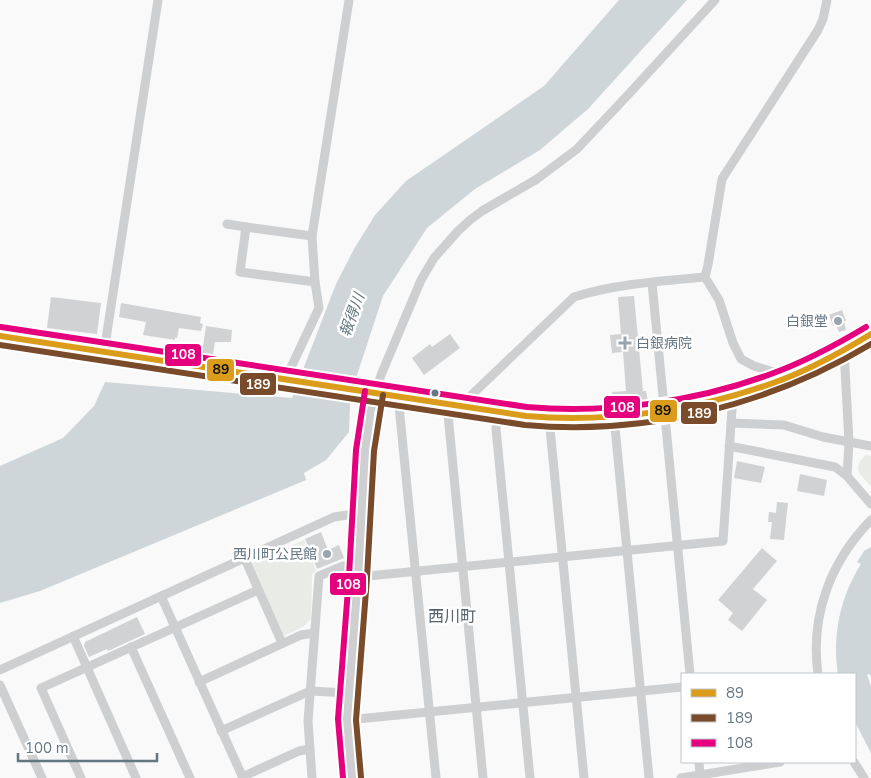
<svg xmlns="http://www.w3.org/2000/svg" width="871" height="778" font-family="'Nunito Sans','Noto Sans JP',sans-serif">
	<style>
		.green { fill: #e8ebe6 }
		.water { fill: #ced6d9 }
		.pier { fill: #f9f9f9 }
		.building { fill: #d0d2d3 }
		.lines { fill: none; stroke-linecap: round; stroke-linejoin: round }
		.major-casing { stroke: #d5d6d7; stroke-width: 13 }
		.minor { stroke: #cecfd0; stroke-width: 9 }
		.major { stroke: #e1e2e2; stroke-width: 11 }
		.bus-1-casing { stroke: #fff; stroke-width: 10 }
		.bus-2-casing { stroke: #fff; stroke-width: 10 }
		.bus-3-casing { stroke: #fff; stroke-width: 10 }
		.bus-1 { stroke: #da9c1a; stroke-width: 6 }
		.bus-2 { stroke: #7a4b2a; stroke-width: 6 }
		.bus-3 { stroke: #e5007d; stroke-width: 6 }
		.poi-dot { fill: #99a4ac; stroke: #fff; stroke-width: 2 }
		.bus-dot { fill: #657683; stroke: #fff; stroke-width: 2 }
		.labels { text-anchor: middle; stroke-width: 5; stroke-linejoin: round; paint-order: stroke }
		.poi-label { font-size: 14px; fill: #657683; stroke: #fff; text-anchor: end }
		.water-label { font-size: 15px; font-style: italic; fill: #60757c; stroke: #fff }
		.quarter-label { font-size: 16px; fill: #57646e; stroke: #fff }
		.line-badge { stroke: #fff; stroke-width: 2 }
		.badge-label { font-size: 14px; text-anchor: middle; font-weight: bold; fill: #fff }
		.pale-badge-label { font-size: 14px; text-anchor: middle; font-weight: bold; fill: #111 }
	</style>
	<rect width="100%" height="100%" fill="#f9f9f9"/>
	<g class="green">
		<path d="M866,455L871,456V486C860,475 851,467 866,455Z"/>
		<path d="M304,540L316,571L312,574L311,619L303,627L283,636L252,563Z"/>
	</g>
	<g class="water">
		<path d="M619,0H687L588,109L540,150L475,189L427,228L383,296L356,378L350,405L349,432L326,460L304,473L306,480L40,591L0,603V466L63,438L94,406L105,382L292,398L336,284L354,249L375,215L406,181L544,86Z"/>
		<path d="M871,547V677L870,674L867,675L871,686V753L855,722V674H838C832,636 840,597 861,564L857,562L864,551Z"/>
	</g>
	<path class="pier" d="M300,371L358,380L354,400L292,391Z"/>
	<g class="building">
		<path d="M634,296L643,391H646L648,401L613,404L612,392L626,391L623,352L612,353L610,335L621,334L618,297Z"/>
		<path d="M51,297L101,303L97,334L47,328Z"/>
		<path d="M121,303L201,317L200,323L203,324L201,331L179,328L177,338H175V340L143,335L146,322L119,317Z"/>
		<path d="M842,310L846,321H844L846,330L839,332L836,325L833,326L829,315Z"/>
		<path d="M206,326L232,330L231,342H215L213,354L202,353Z"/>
		<path d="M450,334L460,348L424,375L412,358L430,344L432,347Z"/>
		<path d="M737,461L765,467L761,483L734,478Z"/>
		<path d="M800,474L827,480L824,496L797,491Z"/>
		<path d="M777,502L788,503L784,540L770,539L772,522H768L769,512L776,513Z"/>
		<path d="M321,532L328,550L339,545L344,558L317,569L305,539Z"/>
		<path d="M762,548L777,561L753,589L767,600L742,631L728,620L733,613L718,600Z"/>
		<path d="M137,617L145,634L108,651L107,649L89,657L84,646L85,642Z"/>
	</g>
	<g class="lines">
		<g class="major-casing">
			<path id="major" d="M0,336L526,416C591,424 658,414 721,398C745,392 768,386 790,376C818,364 845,350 871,334"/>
		</g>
		<g class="minor">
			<path d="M227,224L246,227"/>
			<path d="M312,236L246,227L240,272L315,282"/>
			<path d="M705,277L708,265L722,179L818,30L823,19L827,0"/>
			<path d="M705,277L719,300L733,343L741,359L754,366L790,377"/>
			<path d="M652,283L690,674"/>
			<path d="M844,350L849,442L847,476"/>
			<path d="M104,352L158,0"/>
			<path d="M285,380L319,308L315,282L312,236L349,0"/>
			<path d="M398,396L436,778"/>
			<path d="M447,404L483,778"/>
			<path d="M460,406L574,297C615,284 661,281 705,277"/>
			<path d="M498,412L496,429L530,778"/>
			<path d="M614,417L649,778"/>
			<path d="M549,418L584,778"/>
			<path d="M731,423L784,425L823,437L871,446"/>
			<path d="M729,446L835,467L847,476L871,504"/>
			<path d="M245,559L282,643"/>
			<path d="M358,577L723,541L733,395"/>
			<path d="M161,596L243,778"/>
			<path d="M73,636L136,778"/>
			<path d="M131,647L190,778"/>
			<path d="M0,670L334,517L361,513"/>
			<path d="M818,674C810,616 830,562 871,520"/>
			<path d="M199,682L301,635L314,633"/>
			<path d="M0,685L42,778"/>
			<path d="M347,720L682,687"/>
			<path d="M221,731L310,691L349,693"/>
			<path d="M699,762L700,775"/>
			<path d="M854,762L864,778"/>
			<path d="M242,777L299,751L310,749"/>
			<path d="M81,778L41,688L258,590"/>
			<path d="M312,778L308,721L319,576L343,566L359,565"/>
			<path d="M352,778L347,720L358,577L365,450L370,411L381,375L421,280L434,258L458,231L470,220L482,211L537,179L577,149L626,97L715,0"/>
			<path d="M681,778L780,762"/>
		</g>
		<use href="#major" class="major"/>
		<g class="bus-1-casing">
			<path id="bus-1" d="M0,336L526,416C608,423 695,411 773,383C807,371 840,353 871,334"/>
		</g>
		<g class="bus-2-casing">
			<g id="bus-2">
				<path d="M0,345L525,425C644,436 768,406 871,344"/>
				<path d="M361,777L356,720L367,578L374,451L383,395"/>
			</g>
		</g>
		<g class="bus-3-casing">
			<g id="bus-3">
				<path d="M1,327L527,407C607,414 696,402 771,374C804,362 836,345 866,327"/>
				<path d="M343,778L338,719L349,576L356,450L365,391"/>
			</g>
		</g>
		<use href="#bus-1" class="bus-1"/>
		<use href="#bus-2" class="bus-2"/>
		<use href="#bus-3" class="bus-3"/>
	</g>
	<g class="poi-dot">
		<circle cx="838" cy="321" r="5"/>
		<path d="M622.5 335.5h5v5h5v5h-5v5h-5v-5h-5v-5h5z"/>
		<circle cx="327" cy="554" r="5"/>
	</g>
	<circle class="bus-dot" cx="435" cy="393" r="4.5"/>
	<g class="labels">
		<g class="poi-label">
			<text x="828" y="326">白銀堂</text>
			<text x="636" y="348" text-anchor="start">白銀病院</text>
			<text x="317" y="559">西川町公民館</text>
		</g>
		<g class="water-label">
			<text transform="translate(352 315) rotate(-70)" y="5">報得川</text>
		</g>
		<g class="quarter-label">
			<text x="452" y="622">西川町</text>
		</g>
	</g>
	<g class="line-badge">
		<rect x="164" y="343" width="38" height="24" rx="5" fill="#e5007d"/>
		<rect x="206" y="358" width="29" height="24" rx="5" fill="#da9c1a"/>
		<rect x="239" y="372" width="38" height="24" rx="5" fill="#7a4b2a"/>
		<rect x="603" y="395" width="38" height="24" rx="5" fill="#e5007d"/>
		<rect x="649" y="399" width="29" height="24" rx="5" fill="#da9c1a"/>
		<rect x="680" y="401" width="38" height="24" rx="5" fill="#7a4b2a"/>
		<rect x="329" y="572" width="38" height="24" rx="5" fill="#e5007d"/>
	</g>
	<g class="badge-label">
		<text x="183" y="359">108</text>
		<text x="258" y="389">189</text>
		<text x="622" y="412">108</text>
		<text x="699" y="418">189</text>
		<text x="348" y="589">108</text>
	</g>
	<g class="pale-badge-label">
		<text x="221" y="374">89</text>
		<text x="663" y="415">89</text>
	</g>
	<rect x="681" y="673" width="175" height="90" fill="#ffffff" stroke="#c1c8cd"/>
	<rect x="691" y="689" width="25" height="8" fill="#da9c1a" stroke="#c1c8cd"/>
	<text x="726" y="698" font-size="15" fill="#657683">89</text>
	<rect x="691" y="714" width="25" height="8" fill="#7a4b2a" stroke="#c1c8cd"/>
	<text x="726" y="723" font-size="15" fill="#657683">189</text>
	<rect x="691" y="739" width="25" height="8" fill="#e5007d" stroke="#c1c8cd"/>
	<text x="726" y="748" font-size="15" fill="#657683">108</text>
	<path d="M18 753v8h139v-8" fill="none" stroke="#657683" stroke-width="2.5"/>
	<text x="25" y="753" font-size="15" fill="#657683" stroke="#ffffff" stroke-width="4" paint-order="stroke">100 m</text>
</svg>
